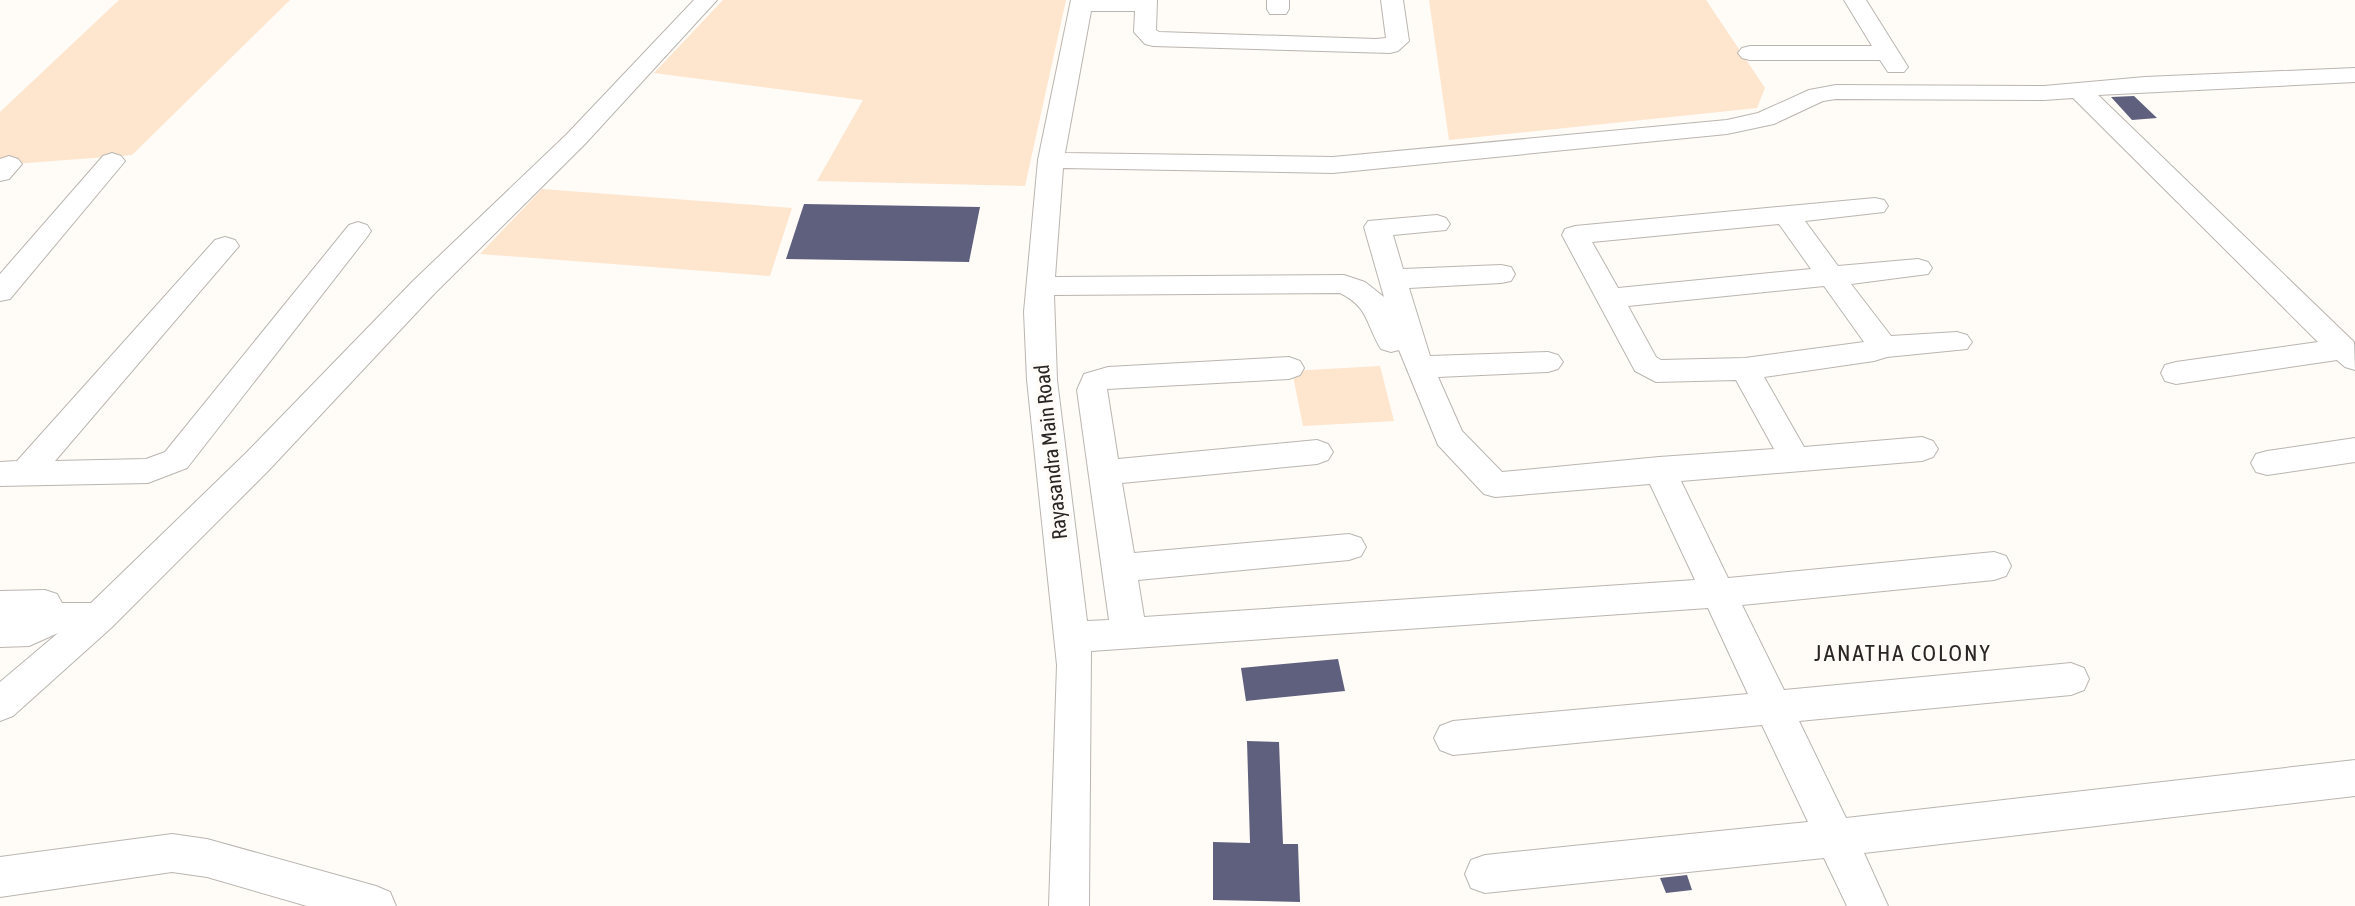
<svg xmlns="http://www.w3.org/2000/svg" width="2355" height="906" font-family="'Asap Condensed',sans-serif">
	<style>
		.green { fill: #fee5cd }
		.building { fill: #5e607d }
		.lines { fill: none; stroke-linecap: round; stroke-linejoin: round }
		.minor-casing { stroke: #bab5b0; stroke-width: 2 }
		.minor { fill: #fff; fill-rule: evenodd }
		.labels { text-anchor: middle; stroke-width: 7; stroke-linejoin: round; paint-order: stroke }
		.street-label { font-size: 21px; fill: #292725; stroke: #fffbf7 }
		.neighbourhood-label { font-size: 23px; letter-spacing: 2px; fill: #292725; stroke: #fffbf7 }
	</style>
	<rect width="100%" height="100%" fill="#fffbf7"/>
	<g class="green">
		<path d="M119,0H290L132,155L0,165V112Z"/>
		<path d="M723,0H1066L1025,186L817,181L863,100L654,73Z"/>
		<path d="M1429,0H1706L1765,88L1757,108L1449,140Z"/>
		<path d="M542,189L792,208L770,276L480,254Z"/>
		<path d="M1380,366L1394,421L1303,426L1292,371Z"/>
	</g>
	<g class="building">
		<path d="M2134,96L2157,118L2132,120L2111,97Z"/>
		<path d="M804,204L980,207L969,262L786,259Z"/>
		<path d="M1338,659L1345,691L1246,701L1241,668Z"/>
		<path d="M1247,741L1279,742L1283,844H1298L1300,902L1213,900V842L1250,843Z"/>
		<path d="M1687,875L1692,890L1666,893L1660,878Z"/>
	</g>
	<g class="lines">
		<g class="minor-casing">
			<g id="minor">
				<path d="M694,0H717L585,144L434,294L268,471L111,628L13,716L0,721V682L58,633L29,646L0,647V591L45,590L57,594L62,603H91L246,453L414,280L567,134Z"/>
				<path d="M1071,0H1157L1156,30L1159,32L1376,39L1386,38L1381,0H1403L1409,41L1398,51L1390,53L1153,46L1145,44L1134,32L1135,11H1091L1065,153L1333,157L1727,120L1758,113L1809,90L1836,85L2044,86L2145,77L2355,68V82L2098,95L2354,342L2355,370L2345,367L2337,360L2176,384L2165,381L2161,373L2165,365L2176,362L2318,342L2073,98L2044,100L1836,99L1823,101L1774,124L1727,134L1333,173L1063,168L1055,277L1344,275L1365,282L1384,297L1364,227L1368,221L1437,215L1446,218L1450,224L1446,230L1393,235L1403,269L1501,265L1511,267L1515,274L1511,281L1501,283L1409,288L1430,356L1548,352L1558,355L1563,362L1558,369L1548,372L1438,377L1462,431L1502,472L1659,457L1774,449L1736,380L1656,382L1635,371L1562,235L1565,229L1575,226L1875,198L1884,200L1888,206L1884,212L1805,221L1838,266L1918,259L1928,262L1932,268L1928,274L1851,284L1891,336L1957,332L1967,335L1972,342L1967,349L1887,357L1874,361L1764,377L1804,447L1922,437L1933,441L1938,449L1933,457L1922,461L1681,481L1728,578L1994,552L2006,556L2011,566L2006,576L1994,580L1742,605L1784,690L2071,663L2084,668L2089,679L2084,690L2071,695L1799,721L1846,818L2355,760V796L1864,853L1888,906H1847L1824,858L1485,893L1471,888L1465,874L1471,860L1485,855L1808,822L1762,725L1453,755L1440,750L1434,738L1440,726L1453,721L1748,694L1708,608L1091,651L1089,906H1049L1057,665L1027,380L1024,312L1038,160ZM1779,224L1811,269L1618,288L1592,242ZM1824,286L1864,342L1745,358L1661,360L1656,357L1628,306ZM1340,293C1369,307 1366,325 1381,349L1391,352L1399,350L1438,445L1484,494L1495,497L1650,484L1695,580L1144,617L1138,580L1349,560L1361,556L1366,547L1361,538L1349,534L1134,553L1122,483L1317,464L1328,460L1333,452L1328,444L1317,440L1118,459L1107,389L1289,379L1300,375L1304,368L1300,361L1289,357L1108,367L1084,374L1077,390L1109,620L1087,621L1057,380L1054,295Z"/>
				<path d="M1267,0H1289V9L1286,14H1270L1267,9Z"/>
				<path d="M1844,0H1866L1908,67L1904,72H1888L1880,60H1750L1742,58L1738,53L1742,48L1750,46H1872Z"/>
				<path d="M112,153L121,156L125,161L121,166L10,299L0,301V274L103,156Z"/>
				<path d="M9,156L18,159L22,164L9,179L0,181V159Z"/>
				<path d="M358,222L367,225L371,231L367,237L187,468L148,483L0,486V462L17,461L215,240L225,237L235,240L239,246L55,461L146,459L165,452L349,225Z"/>
				<path d="M2355,438V462L2267,475L2256,472L2251,463L2256,454L2267,451Z"/>
				<path d="M172,834L207,839L376,886L390,892L396,906H307L207,877L172,872L0,897V857Z"/>
			</g>
		</g>
		<use href="#minor" class="minor"/>
	</g>
	<g class="labels">
		<g class="street-label">
			<text transform="translate(1051 452) rotate(-96)" y="7">Rayasandra Main Road</text>
		</g>
		<g class="neighbourhood-label">
			<text x="1903" y="661">JANATHA COLONY</text>
		</g>
	</g>
</svg>
